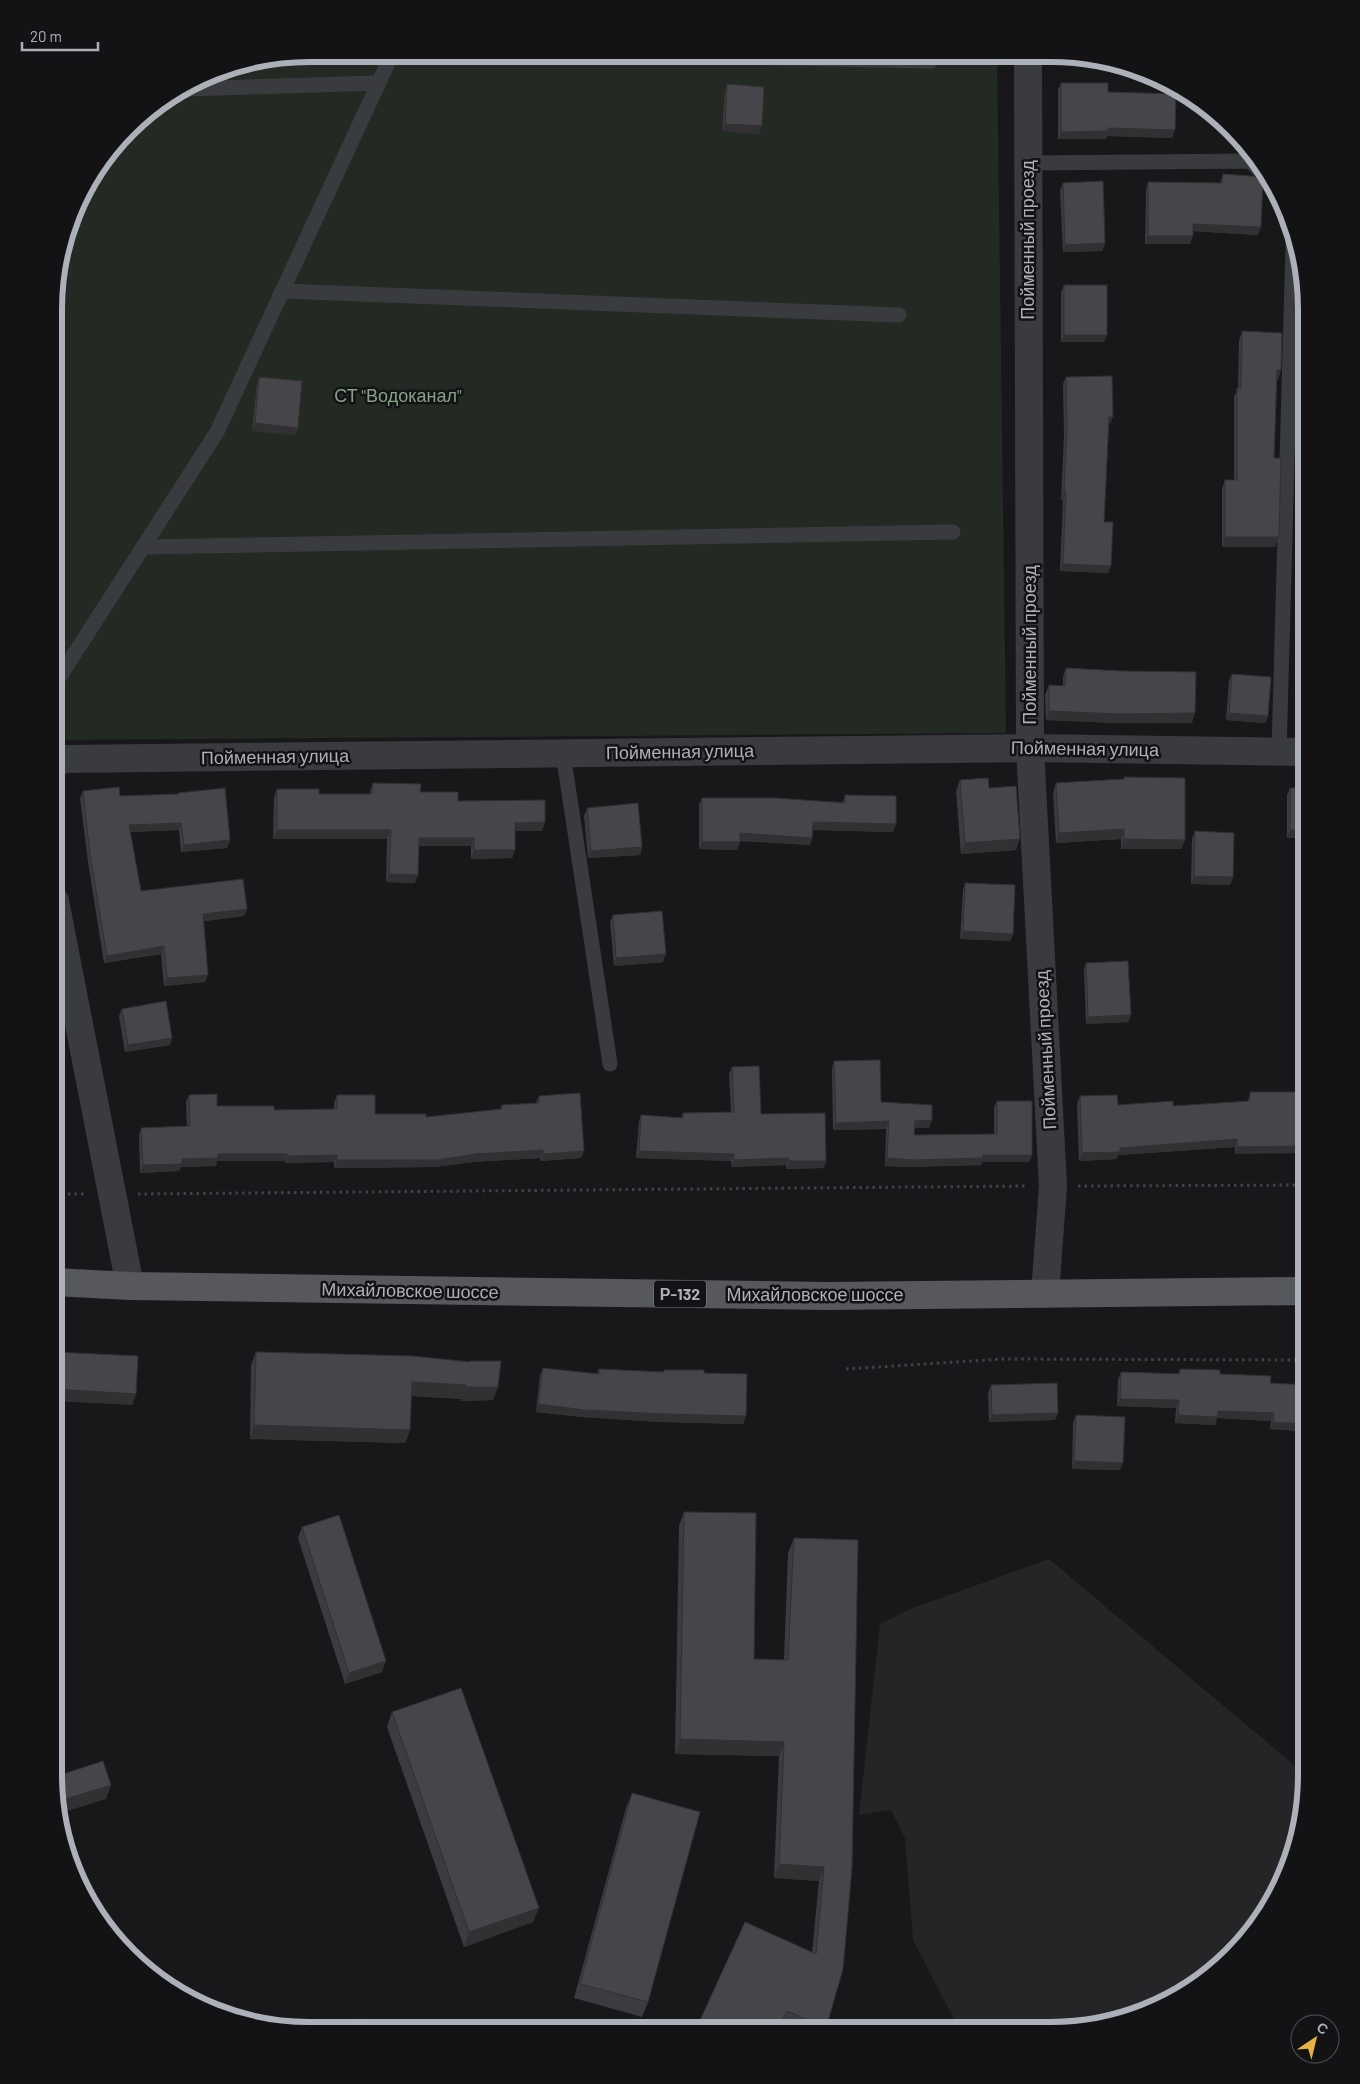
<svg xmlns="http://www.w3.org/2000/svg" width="1360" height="2084" font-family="Barlow,sans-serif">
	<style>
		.built { fill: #252427 }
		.green { fill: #232a24 }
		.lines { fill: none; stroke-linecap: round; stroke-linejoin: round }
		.path { stroke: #404146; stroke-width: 3; stroke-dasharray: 2.5 4; stroke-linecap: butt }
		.service { stroke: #3a3b3f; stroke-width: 15 }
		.minor { stroke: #3a3b3f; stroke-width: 28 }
		.primary { stroke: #56585e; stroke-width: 28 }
		.wall { fill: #3c3c40 }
		.shaded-wall { fill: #313134 }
		.building { fill: #46464a; stroke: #313134 }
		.labels { text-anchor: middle; stroke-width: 5; stroke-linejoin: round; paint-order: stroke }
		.shield { fill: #131315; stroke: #7e8188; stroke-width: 1 }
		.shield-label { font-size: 16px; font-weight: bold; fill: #acb0b9 }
		.street-label { font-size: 18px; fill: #acb0b9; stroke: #131315 }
		.park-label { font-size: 18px; fill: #84a386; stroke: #131315 }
		.rim { fill: none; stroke: #acb0b9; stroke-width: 6 }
	</style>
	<rect width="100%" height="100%" fill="#18181a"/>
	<path class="built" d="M1049,1559L1306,1775V1792L1287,1872L1254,1930L1206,1977L1149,2011L1051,2030H963L956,2023L913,1940L905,1838L891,1810L859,1815L880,1624L910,1609Z"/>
	<path class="green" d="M310,54L997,56L1006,733L55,740L56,276L80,196L141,117L212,73Z"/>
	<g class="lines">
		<g class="path">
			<path d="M1078,1186L1306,1185"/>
			<path d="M55,1194H86"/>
			<path d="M138,1194L1026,1186"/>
			<path d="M846,1369L1004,1359L1306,1360"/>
		</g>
		<g class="service">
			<path d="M649,55L930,61"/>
			<path d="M186,89L378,83"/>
			<path d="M1028,163L1250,161L1269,180"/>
			<path d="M282,291L899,315"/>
			<path d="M143,547L953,532"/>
			<path d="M55,684L217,432L392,54"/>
			<path d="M1279,752L1293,244"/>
			<path d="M563,753L610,1064"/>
		</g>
		<g class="minor">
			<path d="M1028,56L1030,748L1053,1186L1045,1294"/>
			<path d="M55,762L65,759L1030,748L1306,752"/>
			<path d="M55,901L130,1286"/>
		</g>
		<path class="primary" d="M54,1282L130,1286L827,1296L1306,1291"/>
	</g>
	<g class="wall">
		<path d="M1061,83L1108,92L1175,130L1172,138L1107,136L1106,139H1058V90Z"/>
		<path d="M727,84L759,134L722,131L725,92Z"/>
		<path d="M1223,174L1258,235L1193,231L1190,244H1145L1146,190L1148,182L1220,183Z"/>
		<path d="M1063,183L1105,243L1102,251L1063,252L1060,190Z"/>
		<path d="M1064,285L1104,342H1061V292Z"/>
		<path d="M1242,331L1278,380H1276L1274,458L1275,547H1222V489L1225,480H1234V397L1238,388L1239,341Z"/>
		<path d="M259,377L298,428L295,435L252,431L257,384Z"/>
		<path d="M1066,377L1110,424H1109L1104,522L1108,573L1060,571L1063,500H1061L1064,436L1063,384Z"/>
		<path d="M1066,668L1192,723H1116L1046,720L1045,695L1049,685L1063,686V677Z"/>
		<path d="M1232,674L1268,716L1265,723L1226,720L1229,681Z"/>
		<path d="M1124,777L1185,840L1181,849H1121V839L1056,843L1053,793L1056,783L1124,779Z"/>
		<path d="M960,780L989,788L1016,850L961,854L956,791Z"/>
		<path d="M373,783L420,792L545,822L542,831H515V850L512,858L471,859V846H419L415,883L386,882L387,839H273L274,797L277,789L319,794H370V791Z"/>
		<path d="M1290,788H1306V838H1287V795Z"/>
		<path d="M83,791L120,796L178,794V793L230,840L227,848L181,852L179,830L130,832L141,891L247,909L244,916L203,921L205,982L164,986L161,954L104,963L88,862L80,798Z"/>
		<path d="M845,795L893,832L813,830L812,838L810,845L740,841L737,850L699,849V805L702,798L843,802Z"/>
		<path d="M587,808L642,847L640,855L588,858L584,816Z"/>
		<path d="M1195,831L1233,877L1230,885L1191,884L1192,839Z"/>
		<path d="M965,883L1013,934L1010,941L960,939L963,890Z"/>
		<path d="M613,915L663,962L614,966L610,922Z"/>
		<path d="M1086,963L1131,1015L1128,1022L1086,1024L1084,970Z"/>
		<path d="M122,1009L170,1045L125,1052L119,1016Z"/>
		<path d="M834,1061L881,1102L929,1128H914V1135L994,1134V1108L997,1101L1032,1155L1029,1162H982L981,1165L911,1167L885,1166L886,1129L833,1130L832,1069Z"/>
		<path d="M732,1067L761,1114L826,1161L824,1168L786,1169V1165L732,1167L731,1161L636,1158L639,1122L641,1115L681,1118L683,1113L731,1112L729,1074Z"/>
		<path d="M1250,1092H1306L1235,1154V1147L1118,1155L1117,1159L1079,1161L1077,1104L1080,1096L1118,1105L1173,1106L1248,1101Z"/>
		<path d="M189,1095L217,1106L274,1110L334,1109V1103L337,1095L375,1114L426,1117L500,1109L502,1105L536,1103L539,1096L584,1151L581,1158L540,1161V1158L473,1162L435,1167L334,1168V1162L285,1163V1161H217L216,1166L181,1167L179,1171L140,1173L139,1135L141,1128L187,1126L186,1102Z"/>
		<path d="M256,1352L412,1356L493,1400L461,1401L462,1399L411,1396L410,1430L405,1443L250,1439L251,1365Z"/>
		<path d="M543,1368L597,1374L599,1369L663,1372L664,1370L704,1373L746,1416L743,1424L661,1422L582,1417L536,1412L540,1375Z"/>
		<path d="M1180,1369L1220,1374L1270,1383L1306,1385V1458H1301L1302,1431L1270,1429L1271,1421L1217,1418L1215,1425L1175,1423L1176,1408L1117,1406L1118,1380L1121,1372L1178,1374Z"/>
		<path d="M991,1385L1058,1413L1055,1420L989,1422L988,1393Z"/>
		<path d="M1076,1415L1120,1470L1072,1469L1073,1423Z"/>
		<path d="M684,1512L754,1659L784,1660L788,1553L794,1538L843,1969L825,2030H792L782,2025L696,2029L812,1952L819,1881L774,1878L779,1756L675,1754L679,1526Z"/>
		<path d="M302,1527L382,1672L345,1684L298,1538Z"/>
		<path d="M392,1712L533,1922L464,1947L387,1727Z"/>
		<path d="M632,1793L648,2002L642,2017L574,1998L626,1808Z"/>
	</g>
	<g class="shaded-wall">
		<path d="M725,124L762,126L759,134L722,131Z"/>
		<path d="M1108,128L1175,130L1172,138L1107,136L1106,139H1058L1061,132Z"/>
		<path d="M1193,224L1261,227L1258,235L1190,231Z"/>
		<path d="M1148,236H1193L1190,244H1145Z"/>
		<path d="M1105,243L1102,251L1063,252L1065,245Z"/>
		<path d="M1064,335H1107L1104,342H1061Z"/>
		<path d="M1277,370H1281L1278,380H1273Z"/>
		<path d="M1109,417H1113L1110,424H1107Z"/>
		<path d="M255,423L298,428L295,435L252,431Z"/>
		<path d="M1064,492H1066L1063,500H1061Z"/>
		<path d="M1225,537H1279L1275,547H1222Z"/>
		<path d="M1063,564L1111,566L1108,573L1060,571Z"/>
		<path d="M1049,711L1195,713L1192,723H1116L1046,720Z"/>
		<path d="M1229,713L1268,716L1265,723L1226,720Z"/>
		<path d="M545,822L542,831H512L515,823Z"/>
		<path d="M813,822L896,824L893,832L811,830Z"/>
		<path d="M181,823L179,830L126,832L129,825Z"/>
		<path d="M1124,829L1121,839L1056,843L1059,833Z"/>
		<path d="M277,830H391L387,839H273Z"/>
		<path d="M1290,830L1306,831V838H1287Z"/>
		<path d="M740,833L812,838L810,845L737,840Z"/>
		<path d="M419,838H474L471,846H416Z"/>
		<path d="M1020,839L1016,850L961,854L965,843Z"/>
		<path d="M1124,839L1185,840L1181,849H1121Z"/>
		<path d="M230,840L227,848L181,852L184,845Z"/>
		<path d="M702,842H740L737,850L699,849Z"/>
		<path d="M642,847L640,855L588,858L591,851Z"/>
		<path d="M474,850H515L512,858L471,859Z"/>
		<path d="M389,874L418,875L415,883L386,882Z"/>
		<path d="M1194,876L1233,877L1230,885L1191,884Z"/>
		<path d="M247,909L244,916L200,922L203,914Z"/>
		<path d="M963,931L1013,934L1010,941L960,939Z"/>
		<path d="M164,946L161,954L104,963L107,956Z"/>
		<path d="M666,954L663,962L614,966L616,958Z"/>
		<path d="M208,975L205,982L164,986L167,978Z"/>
		<path d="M1131,1015L1128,1022L1086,1024L1088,1017Z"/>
		<path d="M172,1038L170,1045L125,1052L128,1045Z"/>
		<path d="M932,1120L929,1128H912L915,1121Z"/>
		<path d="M889,1121L886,1129L833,1130L836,1123Z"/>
		<path d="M1237,1139L1235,1147L1118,1155L1117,1159L1079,1161L1082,1153L1120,1148Z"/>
		<path d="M1306,1146V1153L1235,1154L1237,1147Z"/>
		<path d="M543,1150L540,1158L473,1162L435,1167L334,1168L337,1160Z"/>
		<path d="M584,1151L581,1158L540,1161L543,1154Z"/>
		<path d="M639,1151L734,1154L731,1161L636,1158Z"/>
		<path d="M218,1154H287L285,1161H217L216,1166L181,1167L179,1171L140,1173L143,1165Z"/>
		<path d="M337,1155L334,1162L285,1163L287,1156Z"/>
		<path d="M983,1155H1032L1029,1162H982L981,1165L911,1167L885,1166L887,1158Z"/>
		<path d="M789,1158L786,1165L732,1167L734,1160Z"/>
		<path d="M789,1161H826L824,1168L786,1169Z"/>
		<path d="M412,1382L466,1385L462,1399L407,1395Z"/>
		<path d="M466,1387H498L493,1400L461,1401Z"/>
		<path d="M54,1389L136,1394L132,1405L54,1401Z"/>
		<path d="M1120,1399L1179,1400L1176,1408L1117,1406Z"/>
		<path d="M538,1404L746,1416L743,1424L661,1422L582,1417L536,1412Z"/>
		<path d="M1218,1411L1274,1413L1271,1421L1217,1418L1215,1425L1175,1423L1178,1415Z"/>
		<path d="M1058,1413L1055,1420L989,1422L992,1415Z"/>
		<path d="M1273,1422L1305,1424L1302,1431L1270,1429Z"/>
		<path d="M254,1425L410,1430L405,1443L250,1439Z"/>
		<path d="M1304,1451H1306V1458H1301Z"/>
		<path d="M1074,1461L1123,1463L1120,1470L1072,1469Z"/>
		<path d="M386,1661L382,1672L345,1684L349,1673Z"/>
		<path d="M680,1739L784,1742L779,1756L675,1754Z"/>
		<path d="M111,1785L106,1799L61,1813L59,1801Z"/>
		<path d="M779,1864L824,1867L819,1881L774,1878Z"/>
		<path d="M539,1908L533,1922L464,1947L469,1932Z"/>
		<path d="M787,2011L779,2029H778Z"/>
	</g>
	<g class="building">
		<path d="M1061,83H1108V92L1176,94L1175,130L1108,128V131L1061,132Z"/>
		<path d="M727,84L764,87L762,126L725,124Z"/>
		<path d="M1223,174L1263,177L1261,227L1193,224V236H1148V182L1222,183Z"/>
		<path d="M1103,181L1105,243L1065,245L1063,183Z"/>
		<rect x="1064" y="285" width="43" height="50"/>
		<path d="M1242,331L1282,333L1281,370H1277L1274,458H1281L1279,537H1225V480H1237V388H1241Z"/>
		<path d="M1112,376L1113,417H1109L1104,522H1113L1111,566L1063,564L1066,492H1064L1067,429L1066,377Z"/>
		<path d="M259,377L302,381L298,428L255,423Z"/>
		<path d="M1066,668L1121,671L1196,672L1195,713L1119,714L1049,711V685L1065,686Z"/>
		<path d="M1232,674L1271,677L1268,716L1229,713Z"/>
		<path d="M1124,777L1185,778V840L1124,839V829L1059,833L1056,783L1124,779Z"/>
		<path d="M988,778L989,788L1016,786L1020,839L965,843L960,780Z"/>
		<path d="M373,783L421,784L420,792H458V801L545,800V822L515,823V850H474V838H419L418,875L389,874L391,830H277V789H319V794H372Z"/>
		<path d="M119,787L120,796L179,794L178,793L225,788L230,840L184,845L181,823L129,825L141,891L243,879L247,909L203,914L208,975L167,978L164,946L107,956L90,855L83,791Z"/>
		<path d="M1290,788H1306V831L1290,830Z"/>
		<path d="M845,795L896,796V824L813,822L812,838L740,833V842H702V798H776L845,803Z"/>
		<path d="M638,803L642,847L591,851L587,808Z"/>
		<path d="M1195,831L1234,833L1233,877L1194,876Z"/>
		<path d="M965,883L1015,885L1013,934L963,931Z"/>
		<path d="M662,911L666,954L616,958L613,915Z"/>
		<path d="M1128,961L1131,1015L1088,1017L1086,963Z"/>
		<path d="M166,1001L172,1038L128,1045L122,1009Z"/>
		<path d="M880,1060L881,1102L932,1105V1120L915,1121L914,1135L997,1134V1101H1032V1155H983V1158L914,1160L887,1158L889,1121L836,1123L834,1061Z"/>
		<path d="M759,1066L761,1114L825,1113L826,1161H789V1158L734,1160V1154L639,1151L641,1115L683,1118V1113L734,1112L732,1067Z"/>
		<path d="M1250,1092H1306V1146L1237,1147V1139L1120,1148V1152L1082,1153L1080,1096L1117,1095L1118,1105L1173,1101V1106L1250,1101Z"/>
		<path d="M580,1093L584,1151L543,1154V1150L476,1154L437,1160H337V1155L287,1156V1154H218V1158L182,1159V1164L143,1165L141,1128L190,1126L189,1095L217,1094V1106H274V1110L337,1109V1095H375V1114H426V1117L502,1109V1105L539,1103V1096Z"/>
		<path d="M54,1352L138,1356L136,1394L54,1389Z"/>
		<path d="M256,1352L412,1356L470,1362V1361H501L498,1387H466V1385L412,1382L410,1430L254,1425Z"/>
		<path d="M543,1368L599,1374V1369L664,1372V1370H704V1373L747,1374L746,1416L664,1414L585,1410L538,1404Z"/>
		<path d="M1180,1369L1220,1370V1374L1271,1376L1270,1383L1306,1385V1451H1304L1305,1424L1273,1422L1274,1413L1218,1411L1217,1417L1178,1415L1179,1400L1120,1399L1121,1372L1180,1374Z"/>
		<path d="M1057,1383L1058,1413L992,1415L991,1385Z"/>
		<path d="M1076,1415L1125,1417L1123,1463L1074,1461Z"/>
		<path d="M684,1512L756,1513L754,1659L788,1660L794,1538L858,1540L852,1868L843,1969L826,2028L787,2011L778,2029H696L745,1922L816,1954L824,1867L779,1864L784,1742L680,1739Z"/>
		<path d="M339,1515L386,1661L349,1673L302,1527Z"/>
		<path d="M461,1688L539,1908L469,1932L392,1712Z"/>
		<path d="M103,1761L111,1785L59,1801L54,1777Z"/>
		<path d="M632,1793L700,1812L648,2002L580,1984Z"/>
		<path d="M209,2009L300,2026L299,2028H276L212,2011Z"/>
		<path d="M359,2019L403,2028H357Z"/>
	</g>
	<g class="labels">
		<rect class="shield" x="654" y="1280.5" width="52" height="27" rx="4"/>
		<g class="shield-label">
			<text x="680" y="1300">Р-132</text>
		</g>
		<g class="street-label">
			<text transform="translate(1028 240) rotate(-90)" y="6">Пойменный проезд</text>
			<text transform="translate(1030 645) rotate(-90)" y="6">Пойменный проезд</text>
			<text transform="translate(1085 749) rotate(1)" y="6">Пойменная улица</text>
			<text transform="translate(680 752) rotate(-1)" y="6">Пойменная улица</text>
			<text transform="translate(275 757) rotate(-1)" y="6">Пойменная улица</text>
			<text transform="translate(1046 1050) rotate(-93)" y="6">Пойменный проезд</text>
			<text transform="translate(410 1291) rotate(1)" y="6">Михайловское шоссе</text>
			<text x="815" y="1301">Михайловское шоссе</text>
		</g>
		<g class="park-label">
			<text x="398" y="402">СТ "Водоканал"</text>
		</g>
	</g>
	<path d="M0 0H1360V2084H0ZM309 62H1051A247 247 0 0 1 1298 309V1775A247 247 0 0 1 1051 2022H309A247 247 0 0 1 62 1775V309A247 247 0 0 1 309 62Z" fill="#131315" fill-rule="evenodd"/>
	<path class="rim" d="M309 62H1051A247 247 0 0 1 1298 309V1775A247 247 0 0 1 1051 2022H309A247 247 0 0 1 62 1775V309A247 247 0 0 1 309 62Z"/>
	<g transform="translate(1315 2039) rotate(35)"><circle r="24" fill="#131315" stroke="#505257"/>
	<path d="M0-4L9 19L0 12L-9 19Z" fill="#e7b244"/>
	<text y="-8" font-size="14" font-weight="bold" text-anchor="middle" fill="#acb0b9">С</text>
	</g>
	<path d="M22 42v8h76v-8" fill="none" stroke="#acb0b9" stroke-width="2.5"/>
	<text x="30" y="42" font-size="15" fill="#acb0b9" stroke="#131315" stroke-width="4" paint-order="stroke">20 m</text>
</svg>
